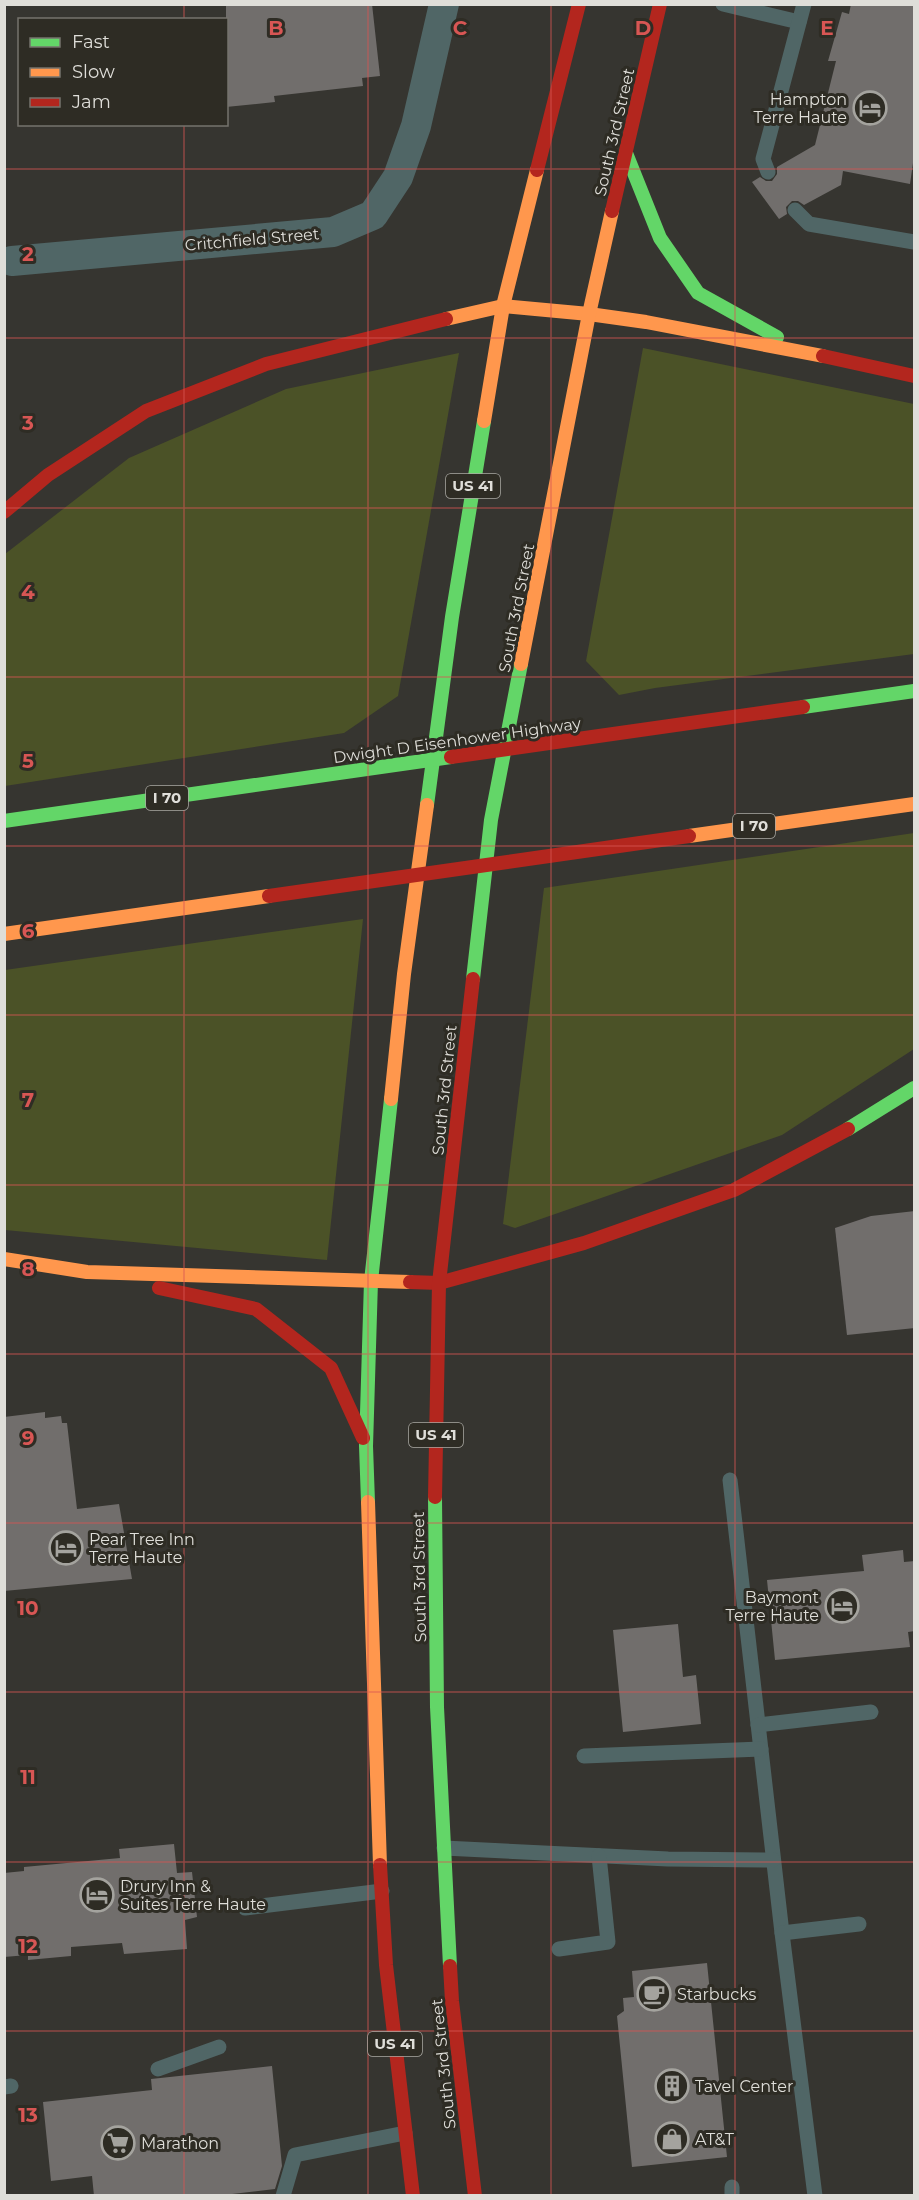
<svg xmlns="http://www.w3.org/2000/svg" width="919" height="2200" font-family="Montserrat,sans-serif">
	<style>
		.green { fill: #4b5227 }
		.building { fill: #716e6c }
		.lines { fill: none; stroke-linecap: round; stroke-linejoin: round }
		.lane { stroke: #506666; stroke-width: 15 }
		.street { stroke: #506666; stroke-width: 30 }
		.fast { stroke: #63d668; stroke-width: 14 }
		.slow { stroke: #ff974d; stroke-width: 14 }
		.jam { stroke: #b3261e; stroke-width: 14 }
		.grid { fill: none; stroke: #d85654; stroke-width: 1.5; stroke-opacity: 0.55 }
		.labels { text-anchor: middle; stroke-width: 6; stroke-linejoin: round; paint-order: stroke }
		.shield { fill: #2e2c24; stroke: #aaa9a3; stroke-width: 1.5 }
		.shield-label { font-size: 15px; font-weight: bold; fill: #dfded9 }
		.poi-label { font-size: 16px; fill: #dfded9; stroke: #2e2c24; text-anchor: start }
		.street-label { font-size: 16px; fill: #dfded9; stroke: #2e2c24 }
		.grid-label { font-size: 20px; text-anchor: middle; font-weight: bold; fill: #d85654; stroke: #2e2c24; stroke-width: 6; stroke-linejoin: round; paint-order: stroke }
	</style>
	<rect width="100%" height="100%" fill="#363530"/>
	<g class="green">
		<path d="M643,348L914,404V654L655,688L619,695L586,661Z"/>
		<path d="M459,353L398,696L344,733L5,786V554L129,458L286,389Z"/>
		<path d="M914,833V1049L782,1135L515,1228L503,1224L544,888Z"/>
		<path d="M363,919L327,1260L5,1230V970Z"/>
	</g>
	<g class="building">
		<path d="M226,4H372L380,76L362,78L363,86L274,96L275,102L226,107Z"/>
		<path d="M851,4H915V163H913L910,184L843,171L841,185L804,205L798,201H792L786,207L787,214L779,219L752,182L760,177L766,181H772L777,174V167L815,145L836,61H828L842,12L849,14Z"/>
		<path d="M915,1211V1328L847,1335L835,1228L871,1216Z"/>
		<path d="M45,1412V1418L61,1416L62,1423H67L77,1509L119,1504L132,1579L4,1591V1417Z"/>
		<path d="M903,1550L904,1562L915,1561V1631L908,1632L910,1647L775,1660L767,1580L864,1571L862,1555Z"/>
		<path d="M678,1624L683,1677L696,1675L701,1724L623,1732L613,1630Z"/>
		<path d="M174,1844L177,1873L192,1872L197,1917L185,1920L187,1949L124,1954L122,1943L71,1947V1956L28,1960V1955L4,1957V1873L24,1871V1867L120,1858L119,1849Z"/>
		<path d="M707,1963L727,2157L632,2167L617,2016L624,2011L623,1998L634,1997L632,1971Z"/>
		<path d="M272,2066L282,2166L275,2189L215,2196H94L92,2176L51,2181L43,2102L152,2090L151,2079Z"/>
	</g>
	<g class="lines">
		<g class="lane">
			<path d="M723,4L799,22"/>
			<path d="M768,172L763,159L804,4"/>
			<path d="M795,210L809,224L914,242"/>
			<path d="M730,1480L782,1933L815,2196"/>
			<path d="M758,1725L871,1712"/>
			<path d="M584,1756L761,1749"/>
			<path d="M444,1848L668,1859L773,1860"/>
			<path d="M245,1908L382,1891"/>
			<path d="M782,1933L859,1924"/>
			<path d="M559,1949L608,1942L599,1856"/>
			<path d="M158,2069L219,2047"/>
			<path d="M4,2087L11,2086"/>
			<path d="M732,2187V2196"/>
			<path d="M283,2196L295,2155L405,2133"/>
		</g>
		<path class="street" d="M12,261L333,232L373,215L398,177L416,126L444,4"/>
		<g class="fast">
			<path d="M626,153L660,238L698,293L777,337"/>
			<path d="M803,707L914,691"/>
			<path d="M427,805L452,617L484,421"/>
			<path d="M4,821L451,757"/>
			<path d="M473,979L491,820L521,664"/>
			<path d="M848,1129L914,1088"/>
			<path d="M435,1497L437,1707L450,1966"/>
			<path d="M368,1502L366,1446L371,1281L391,1099"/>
		</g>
		<g class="slow">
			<path d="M446,319L503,306L589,314L646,322L823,356"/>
			<path d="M484,421L503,306L537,170"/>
			<path d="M521,664L589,314L612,211"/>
			<path d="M689,836L914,804"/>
			<path d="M4,934L269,896"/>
			<path d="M391,1099L404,974L427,805"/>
			<path d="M4,1259L87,1272L410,1282"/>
			<path d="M368,1502L380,1865"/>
		</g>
		<g class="jam">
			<path d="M537,170L579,4"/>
			<path d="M612,211L660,4"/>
			<path d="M823,356L914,376"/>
			<path d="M4,512L48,475L146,411L266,364L446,319"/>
			<path d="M451,757L803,707"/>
			<path d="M269,896L689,836"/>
			<path d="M410,1282L439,1283L584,1243L734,1190L848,1129"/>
			<path d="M159,1288L256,1309L331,1368L363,1438"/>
			<path d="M435,1497L439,1283L473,979"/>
			<path d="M380,1865L386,1965L413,2196"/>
			<path d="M450,1966L452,2001L475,2196"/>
		</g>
	</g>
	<path class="grid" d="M184,4V20M368,4V2196M551,4V2196M735,4V2196M184,124V2196M4,169H914M4,338H914M4,508H914M4,677H914M4,846H914M4,1015H914M4,1185H914M4,1354H914M4,1523H914M4,1692H914M4,1862H914M4,2031H914"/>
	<defs>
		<g id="hotel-ring" transform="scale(1.725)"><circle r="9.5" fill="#2e2c24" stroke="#a4a39e" stroke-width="1.5"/><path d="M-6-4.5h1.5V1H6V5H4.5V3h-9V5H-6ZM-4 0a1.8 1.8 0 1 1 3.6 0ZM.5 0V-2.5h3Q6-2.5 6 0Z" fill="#a4a39e"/></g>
		<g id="cafe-ring" transform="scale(1.725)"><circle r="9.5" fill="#2e2c24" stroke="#a4a39e" stroke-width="1.5"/><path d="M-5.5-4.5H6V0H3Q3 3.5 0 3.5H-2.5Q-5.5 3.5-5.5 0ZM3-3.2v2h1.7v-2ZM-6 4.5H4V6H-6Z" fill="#a4a39e"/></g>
		<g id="building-ring" transform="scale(1.725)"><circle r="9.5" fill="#2e2c24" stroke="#a4a39e" stroke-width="1.5"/><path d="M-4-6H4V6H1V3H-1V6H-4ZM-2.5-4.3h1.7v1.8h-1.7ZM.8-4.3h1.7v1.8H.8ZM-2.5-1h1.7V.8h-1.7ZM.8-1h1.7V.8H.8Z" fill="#a4a39e"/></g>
		<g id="shop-ring" transform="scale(1.725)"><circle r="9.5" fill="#2e2c24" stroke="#a4a39e" stroke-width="1.5"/><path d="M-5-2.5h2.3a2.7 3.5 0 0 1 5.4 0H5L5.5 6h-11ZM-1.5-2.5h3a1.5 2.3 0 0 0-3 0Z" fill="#a4a39e"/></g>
		<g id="supermarket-ring" transform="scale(1.725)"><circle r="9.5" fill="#2e2c24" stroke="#a4a39e" stroke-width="1.5"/><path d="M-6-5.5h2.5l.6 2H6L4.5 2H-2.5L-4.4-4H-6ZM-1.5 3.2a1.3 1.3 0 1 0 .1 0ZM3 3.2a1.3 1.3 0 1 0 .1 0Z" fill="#a4a39e"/></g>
	</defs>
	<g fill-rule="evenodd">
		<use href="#hotel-ring" x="870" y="108"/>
		<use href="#hotel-ring" x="66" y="1548"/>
		<use href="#hotel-ring" x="842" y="1606"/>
		<use href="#hotel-ring" x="97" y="1895"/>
		<use href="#cafe-ring" x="654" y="1994"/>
		<use href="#building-ring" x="672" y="2086"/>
		<use href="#shop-ring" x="672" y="2139"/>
		<use href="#supermarket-ring" x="118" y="2143"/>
	</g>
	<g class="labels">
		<g class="shield">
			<rect x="446" y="474" width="54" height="24" rx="4.5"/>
			<rect x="146" y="786" width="42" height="24" rx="4.5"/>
			<rect x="733" y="814" width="42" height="24" rx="4.5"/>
			<rect x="409" y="1423" width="54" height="24" rx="4.5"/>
			<rect x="368" y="2032" width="54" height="24" rx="4.5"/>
		</g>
		<g class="shield-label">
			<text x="473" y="491">US 41</text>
			<text x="167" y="803">I 70</text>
			<text x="754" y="831">I 70</text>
			<text x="436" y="1440">US 41</text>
			<text x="395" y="2049">US 41</text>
		</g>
		<g class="poi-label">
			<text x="847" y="105" text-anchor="end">Hampton<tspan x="847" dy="18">Terre Haute</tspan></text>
			<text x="89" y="1545">Pear Tree Inn<tspan x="89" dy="18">Terre Haute</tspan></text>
			<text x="819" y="1603" text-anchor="end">Baymont<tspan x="819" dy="18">Terre Haute</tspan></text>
			<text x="120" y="1892">Drury Inn &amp;<tspan x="120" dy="18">Suites Terre Haute</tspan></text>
			<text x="677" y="2000">Starbucks</text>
			<text x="695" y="2092">Tavel Center</text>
			<text x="695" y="2145">AT&amp;T</text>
			<text x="141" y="2149">Marathon</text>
		</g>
		<g class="street-label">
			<text transform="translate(614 132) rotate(-77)" y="6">South 3rd Street</text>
			<text transform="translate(252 239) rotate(-5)" y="6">Critchfield Street</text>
			<text transform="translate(516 608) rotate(-79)" y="6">South 3rd Street</text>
			<text transform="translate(457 740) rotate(-8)" y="6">Dwight D Eisenhower Highway</text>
			<text transform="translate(444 1090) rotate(-84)" y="6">South 3rd Street</text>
			<text transform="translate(419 1577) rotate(-91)" y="6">South 3rd Street</text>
			<text transform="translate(443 2064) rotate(-96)" y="6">South 3rd Street</text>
		</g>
	</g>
	<g class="grid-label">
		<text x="276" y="35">B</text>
		<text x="460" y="35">C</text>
		<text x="643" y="35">D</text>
		<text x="827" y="35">E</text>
		<text x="28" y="261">2</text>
		<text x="28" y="430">3</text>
		<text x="28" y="599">4</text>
		<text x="28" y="768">5</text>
		<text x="28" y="938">6</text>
		<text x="28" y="1107">7</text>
		<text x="28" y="1276">8</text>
		<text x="28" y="1445">9</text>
		<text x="28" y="1615">10</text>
		<text x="28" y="1784">11</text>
		<text x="28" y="1953">12</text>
		<text x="28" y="2122">13</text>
	</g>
	<rect width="919" height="2200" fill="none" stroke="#dfded9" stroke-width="12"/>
	<rect x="18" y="18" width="210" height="108" fill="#2e2c24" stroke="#75736c" stroke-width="1.5"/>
	<rect x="30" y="38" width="30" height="9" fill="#63d668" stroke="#75736c" stroke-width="1.5"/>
	<text x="72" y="48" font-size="18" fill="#dfded9">Fast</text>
	<rect x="30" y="68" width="30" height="9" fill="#ff974d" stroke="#75736c" stroke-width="1.5"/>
	<text x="72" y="78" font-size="18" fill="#dfded9">Slow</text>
	<rect x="30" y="98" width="30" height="9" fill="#b3261e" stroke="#75736c" stroke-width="1.5"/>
	<text x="72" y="108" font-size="18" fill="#dfded9">Jam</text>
</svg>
